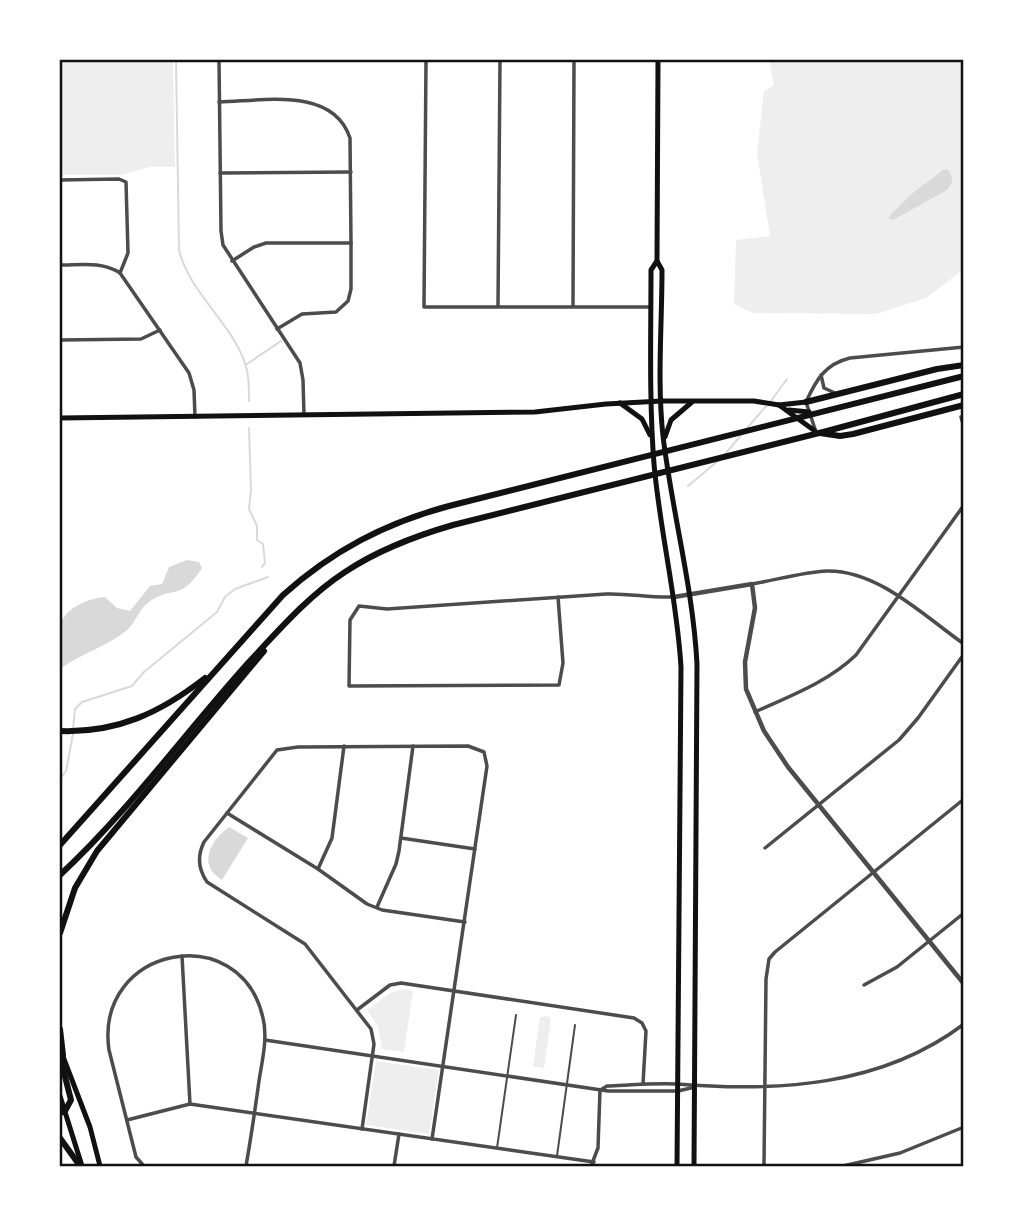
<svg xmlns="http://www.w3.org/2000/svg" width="1023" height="1226" font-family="Overpass,sans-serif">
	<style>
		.green { fill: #eee }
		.water { fill: #d9d9d9 }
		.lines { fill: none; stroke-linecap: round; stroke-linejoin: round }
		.stream { stroke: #d9d9d9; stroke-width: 2 }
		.service { stroke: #4c4c4c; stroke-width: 2 }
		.minor { stroke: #4c4c4c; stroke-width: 3.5 }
		.tertiary { stroke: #4c4c4c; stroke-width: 4.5 }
		.primary { stroke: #111; stroke-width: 5 }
		.trunk { stroke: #111; stroke-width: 6 }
		.motorway { stroke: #111; stroke-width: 6 }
		.neatline { fill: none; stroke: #111; stroke-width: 2.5 }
	</style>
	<rect width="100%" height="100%" fill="#fff"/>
	<g class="green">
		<path d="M60,60H173L175,167H149L122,175H60Z"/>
		<path d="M769,60H963V290L960,272L926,298L876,314L753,313L734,304L736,240L770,236L757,153L764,91L774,85Z"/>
		<path d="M402,989L413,991L404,1052L382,1049L378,1027L367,1010L392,992Z"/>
		<path d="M547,1016L551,1019L544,1068L533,1066L540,1017Z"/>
		<path d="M376,1061L439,1070L429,1134L366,1125Z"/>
	</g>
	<g class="water">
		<path d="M943,170H948C954,178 953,182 947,190L893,220L888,218L909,196Z"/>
		<path d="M187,560L199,562L202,568C180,602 173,585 149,602C138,610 135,624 126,631C106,647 80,654 60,669C59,656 56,637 60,625C65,608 89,598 105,597L117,608L130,611L150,586L162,584L169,567Z"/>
		<path d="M229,827L248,838L222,880C197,865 210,841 229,827Z"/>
	</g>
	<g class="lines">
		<g class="stream">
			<path d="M176,60L179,250C189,291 228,320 243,358C249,371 249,387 249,401"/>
			<path d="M247,364L281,341"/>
			<path d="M771,401L787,379"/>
			<path d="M748,427L767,405"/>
			<path d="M249,428L251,490L249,509L257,526V540L263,544L265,563L262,567"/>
			<path d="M725,454L742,434"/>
			<path d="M688,486L719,460"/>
			<path d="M73,729L75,709L82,702L132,686L144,672L217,612L225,597L235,589L268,577"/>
			<path d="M60,779L66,771L73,734"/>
		</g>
		<g class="service">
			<path d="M497,1148L516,1015"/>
			<path d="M557,1156L575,1025"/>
		</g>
		<g class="minor">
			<path d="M219,60L221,231L223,245L300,363L303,380L304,415"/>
			<path d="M426,60L424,307H650"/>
			<path d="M219,102C262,101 333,86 350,138L351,243V289L348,301L336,312L302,314L277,329"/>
			<path d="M220,173L351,172"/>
			<path d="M60,180L119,179L126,182L128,253L120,273"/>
			<path d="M232,261L254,247L266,243H351"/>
			<path d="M60,265C80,265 102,261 120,273L189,373L194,390L195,417"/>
			<path d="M498,306L500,60"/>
			<path d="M573,306L574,60"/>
			<path d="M60,340L141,339L160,330"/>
			<path d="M821,375L824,388L835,393"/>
			<path d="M964,416L961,417L964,427"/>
			<path d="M815,429L806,402C816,380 825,364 850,358L964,347"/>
			<path d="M752,584C776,580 803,572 827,571C878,570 924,616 964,644"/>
			<path d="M558,597L563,663L559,685L349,686L350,620L359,606L387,609L606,594C628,593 650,598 672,597"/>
			<path d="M755,712C790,696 828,682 856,655L964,505"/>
			<path d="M227,813L318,869L367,904L382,910L465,922"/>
			<path d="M401,838L475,849"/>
			<path d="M765,848L899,740L918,718L964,654"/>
			<path d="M318,869L332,838L344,746"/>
			<path d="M377,907L396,864L399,851L413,746"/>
			<path d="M182,956L190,1104"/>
			<path d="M864,985L897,967L964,913"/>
			<path d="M357,1010L390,985L401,983L634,1018L642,1023L646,1031L643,1084"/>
			<path d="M265,1040L608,1091H678L695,1087"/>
			<path d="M602,1089L607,1086C630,1085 654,1083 677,1084C776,1092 881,1087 964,1024"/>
			<path d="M127,1120L190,1104L594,1162"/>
			<path d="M362,1129L374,1044L371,1029L305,944L207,882C198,869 197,856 204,842L277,750L298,747L468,746L484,752L487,766L432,1139"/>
			<path d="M144,1166L136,1157L109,1050C94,946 241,918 263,1018C268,1038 262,1061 259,1081C255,1110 251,1138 246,1166"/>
			<path d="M394,1166L399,1134"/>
			<path d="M591,1166L598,1148L600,1090"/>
			<path d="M764,1166L766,979L769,959L775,952L964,799"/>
			<path d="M843,1166L900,1153L964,1127"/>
		</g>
		<path class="tertiary" d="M674,597L752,584L755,608L745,662L746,689L764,731L788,767L964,984"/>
		<g class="primary">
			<path d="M658,60L657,261L662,270C662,325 657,382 663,436C672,512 693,587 697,664L694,1166"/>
			<path d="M657,261L651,270C651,335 649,400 654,464C660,532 677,598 681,667L677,1166"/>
			<path d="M620,403L642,419L650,435"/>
			<path d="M779,405L815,431"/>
			<path d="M789,410L809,412"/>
			<path d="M60,418L535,412L606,404L662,401H754L779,405L806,402"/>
			<path d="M665,437L671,420L692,402"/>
			<path d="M62,1054L90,1127L100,1166"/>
			<path d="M60,1096L82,1166"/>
		</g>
		<g class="trunk">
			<path d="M806,402L937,369L964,365"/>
			<path d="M820,433L840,436L853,434L964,405"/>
		</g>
		<g class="motorway">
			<path d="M60,731C117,733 160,713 205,678"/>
			<path d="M60,845L283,595C332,551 385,523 449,506L964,376"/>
			<path d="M60,875C129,811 185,733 248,663C278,631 308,596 345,572C378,550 415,536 453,525L827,431L964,394"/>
			<path d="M60,933L75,888L97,851L264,651"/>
			<path d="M60,1029L63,1055"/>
			<path d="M60,1057L71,1100L65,1111L60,1113"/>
			<path d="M60,1138L80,1166"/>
		</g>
	</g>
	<rect width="1023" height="1226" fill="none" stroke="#ffffff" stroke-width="122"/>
	<rect x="61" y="61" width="901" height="1104" class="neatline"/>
</svg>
